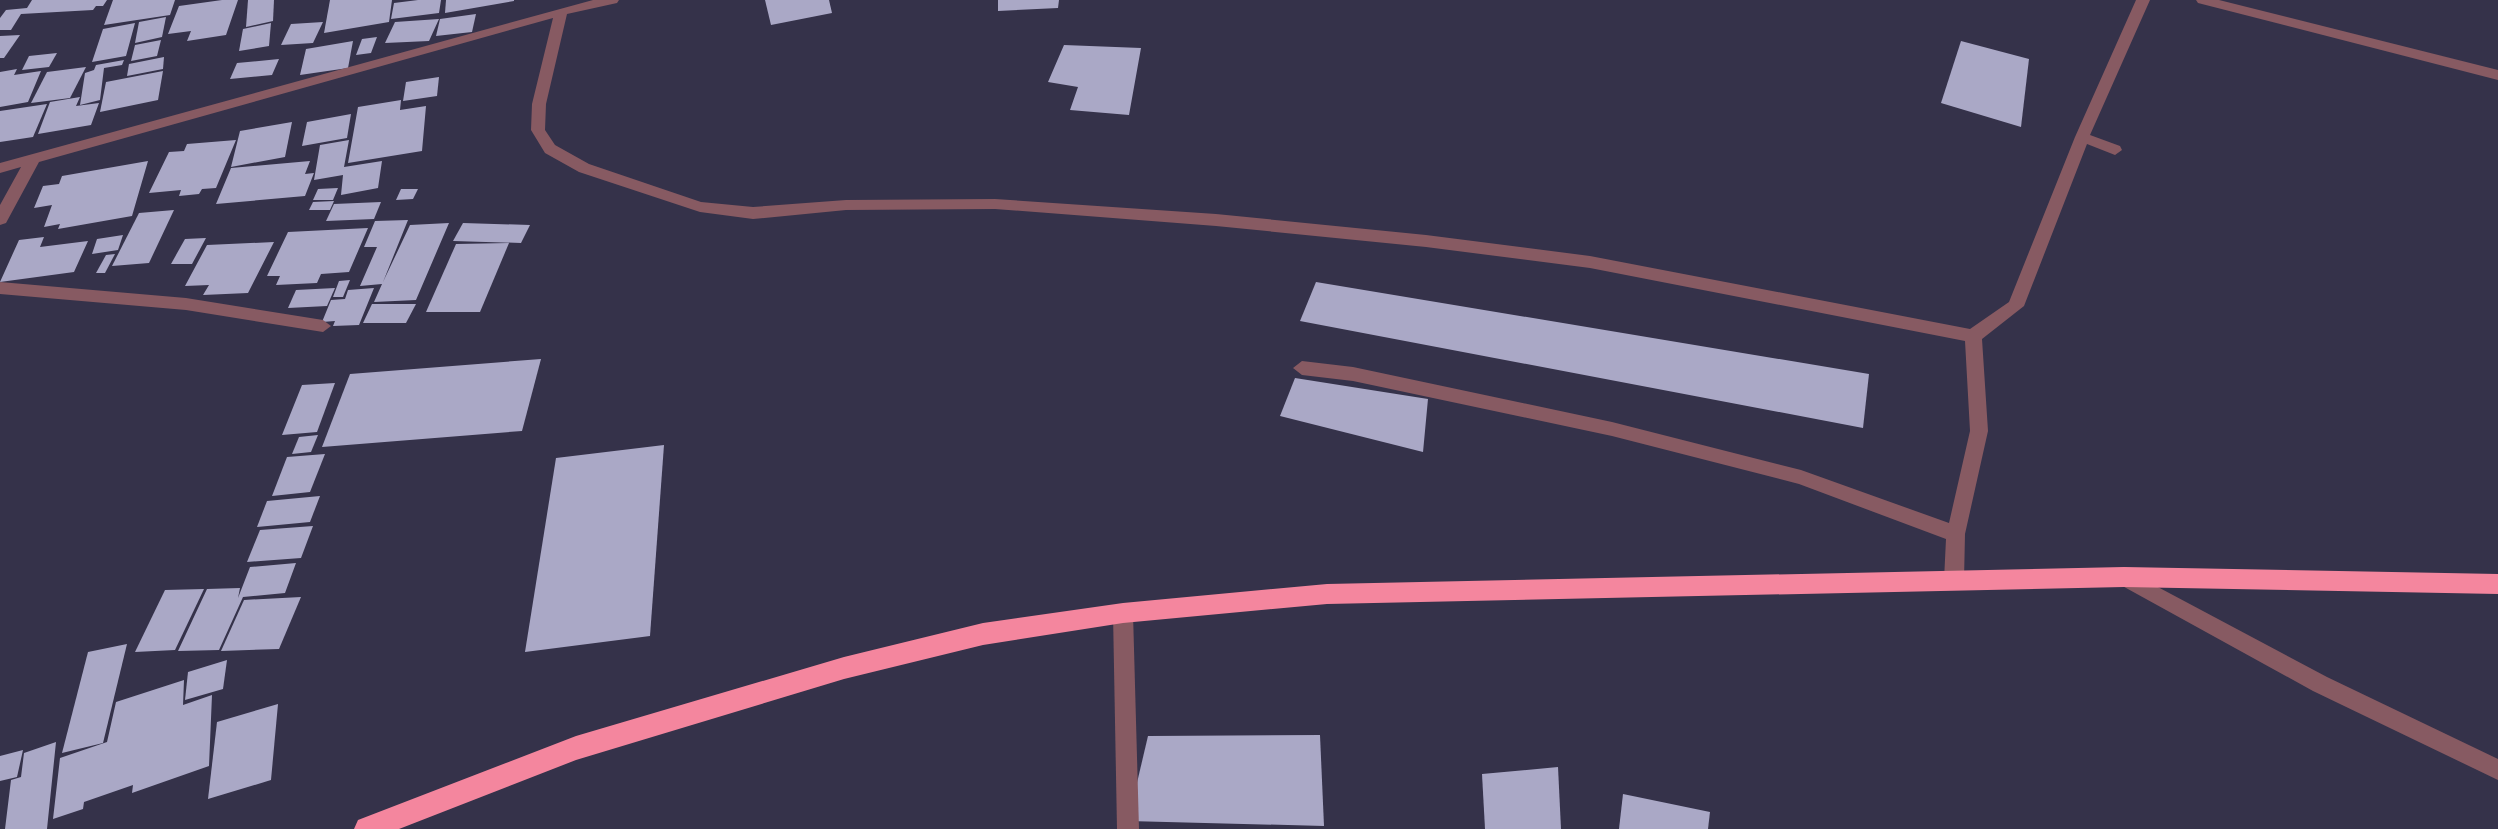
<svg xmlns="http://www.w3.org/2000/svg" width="2498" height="829" font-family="'PT Sans',sans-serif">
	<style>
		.building { fill: #aaa8c6 }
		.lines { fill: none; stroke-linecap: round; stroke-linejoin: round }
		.minor { fill: #875a62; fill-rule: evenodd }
		.highway { fill: #f4869e; fill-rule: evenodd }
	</style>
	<rect width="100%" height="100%" fill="#35324a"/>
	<g class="building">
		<path d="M32,0H107L103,6H96L93,10L21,14L11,30H0V18L6,10L27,8Z"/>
		<path d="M113,0H175L170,15L104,25Z"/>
		<path d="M222,0H238L226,35L187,41L191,31L168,34L179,6Z"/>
		<path d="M248,0H274L273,21L246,27Z"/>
		<path d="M330,0H392L389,22L324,33Z"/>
		<path d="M418,0H441L439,13L391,19L394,3Z"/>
		<path d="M446,0H514V1L445,13Z"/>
		<path d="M765,0H829L832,13L771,25Z"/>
		<path d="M998,0H1059L1058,8L998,11Z"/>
		<path d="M476,14L472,32L436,36L440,19Z"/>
		<path d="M166,17L162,37L135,43L139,22Z"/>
		<path d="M439,19L429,41L385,43L395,22Z"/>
		<path d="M323,22L313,43L281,45L291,24Z"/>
		<path d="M135,23L126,56L92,62L103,29Z"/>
		<path d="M271,23L269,46L239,51L243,29Z"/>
		<path d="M20,35L4,58H0V36Z"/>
		<path d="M377,37L371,53L356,55L362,39Z"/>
		<path d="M161,40L157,56L131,61L135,45Z"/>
		<path d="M353,41L348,68L300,75L306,49Z"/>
		<path d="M1961,41L2029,59L2021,127L1941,103Z"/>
		<path d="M1064,45L1141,48L1129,115L1070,110L1078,87L1048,82Z"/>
		<path d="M57,53L49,67L22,70L29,56Z"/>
		<path d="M164,57L163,69L127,76L129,64Z"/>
		<path d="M279,59L272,75L230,79L237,63Z"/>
		<path d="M124,60L122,65L104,68L100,100L80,105L85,73L94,70L96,65Z"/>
		<path d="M86,67L70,98L31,103L47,72Z"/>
		<path d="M17,69L14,75L41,71L28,102L0,107V72Z"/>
		<path d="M163,71L158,100L100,112L106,82Z"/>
		<path d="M439,77L437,96L403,101L406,82Z"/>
		<path d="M80,97L76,106L99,103L91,125L38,134L50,102Z"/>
		<path d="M401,100L400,110L426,106L422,151L348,163L358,107Z"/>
		<path d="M47,104L33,137L0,142V111Z"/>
		<path d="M351,114L347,138L302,146L307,122Z"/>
		<path d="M292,122L285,157L231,167L240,131Z"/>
		<path d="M236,140L216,188L202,189L199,194L179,196L181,190L149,193L169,152L184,151L187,144Z"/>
		<path d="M349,140L344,167L382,161L378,188L341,195L343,175L314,180L320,145Z"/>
		<path d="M148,161L132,216L58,229L60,224L44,227L52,205L34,208L43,186L59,184L62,176Z"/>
		<path d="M310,161L305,174L314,173L305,196L216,204L231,168Z"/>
		<path d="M338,188L333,200H313L318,189Z"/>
		<path d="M401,189H418L413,199L396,200Z"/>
		<path d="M334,201L330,210H309L313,202Z"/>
		<path d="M381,202L374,219L326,221L334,204Z"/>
		<path d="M174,210L149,263L112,266L139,213Z"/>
		<path d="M408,220L383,282L410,225L449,223L416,300L374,302L382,284L360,286L377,247H364L375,221Z"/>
		<path d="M463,223L530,225L521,243L453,241Z"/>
		<path d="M368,228L349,272L321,274L317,283L276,285L280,276H267L288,232Z"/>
		<path d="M123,235L118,250L92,254L97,239Z"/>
		<path d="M44,237L40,247L88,241L74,272L0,282L19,240Z"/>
		<path d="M206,238L192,264H171L185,239Z"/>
		<path d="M274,242L248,293L203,295L209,285L185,286L207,245Z"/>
		<path d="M509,243L480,312H426L456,244Z"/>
		<path d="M115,254L105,273H96L106,255Z"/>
		<path d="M350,280L343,297H333L339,281Z"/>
		<path d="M1316,282L1869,374L1863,428L1300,321Z"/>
		<path d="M335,288L327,306L288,308L296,290Z"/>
		<path d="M374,288L359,325L333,326L335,321L322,322L331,300L345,299L348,290Z"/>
		<path d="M372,304H416L406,323H363Z"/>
		<path d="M541,359L522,431L322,447L350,374Z"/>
		<path d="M1295,378L1428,399L1423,452L1280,416Z"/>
		<path d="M335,383L317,432L282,435L302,385Z"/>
		<path d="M318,435L311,452L292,454L299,437Z"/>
		<path d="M664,445L650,636L525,652L556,458Z"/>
		<path d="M325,454L310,492L272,496L287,457Z"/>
		<path d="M320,496L310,522L257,527L267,501Z"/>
		<path d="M313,526L301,558L247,562L260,530Z"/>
		<path d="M296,563L285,593L243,597L219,650L178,651L207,589L240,588L238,598L250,567Z"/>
		<path d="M204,589L175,650L135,652L165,590Z"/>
		<path d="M301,597L279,649L221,651L244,600Z"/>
		<path d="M127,644L103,743L62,753L88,652Z"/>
		<path d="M227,660L223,689L185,700L188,672Z"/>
		<path d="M184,680L183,705L212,695L209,766L132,793L133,785L84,802L83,809L53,819L60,758L107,742L116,702Z"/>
		<path d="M278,704L271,780L208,799L217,722Z"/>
		<path d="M1320,735L1324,826L1128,821L1148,736Z"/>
		<path d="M56,742L47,829H5L11,780L21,777L24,753Z"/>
		<path d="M23,750L17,777L0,781V756Z"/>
		<path d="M1558,767L1561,829H1485L1482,774Z"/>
		<path d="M1623,794L1710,812L1708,829H1619Z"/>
	</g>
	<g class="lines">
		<g class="minor">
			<path d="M593,0H619L617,3L567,14L546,104L545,130L555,145L589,164L701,202L753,207L846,200L995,199L1216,214L1426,235L1590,256L1970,329L2009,302L2075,137L2136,0H2150L2090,135L2120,146L2122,150L2115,155L2087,144L2024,306L1982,339L1988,431L1965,534L1964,580L1961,586L1954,588L1947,586L1944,580L1946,539L1799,484L1612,436L1353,381L1302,375L1293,368L1302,361L1353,367L1612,422L1801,470L1949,523L1970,431L1965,341L1590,268L1426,247L1216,226L995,209L846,210L753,219L700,212L579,172L545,153L531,130L532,104L553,18L39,162L6,223L0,225V205L21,167L0,173V163Z"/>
			<path d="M2196,0H2219L2498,70V80L2198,3Z"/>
			<path d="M0,282L186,298L323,320L331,326L323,332L186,310L0,294Z"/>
			<path d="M2124,569L2327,677L2498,759V780L2313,691L2117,583L2114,577L2117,571Z"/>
			<path d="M1123,604L1130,607L1133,613L1139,829H1117L1113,613L1116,607Z"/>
		</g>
		<path class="highway" d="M2124,567L2498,574V594L2124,587L1327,604L1123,623L983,645L844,679L576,760L399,829H354L358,820L576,736L844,657L983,623L1123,603L1327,584Z"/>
	</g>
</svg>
